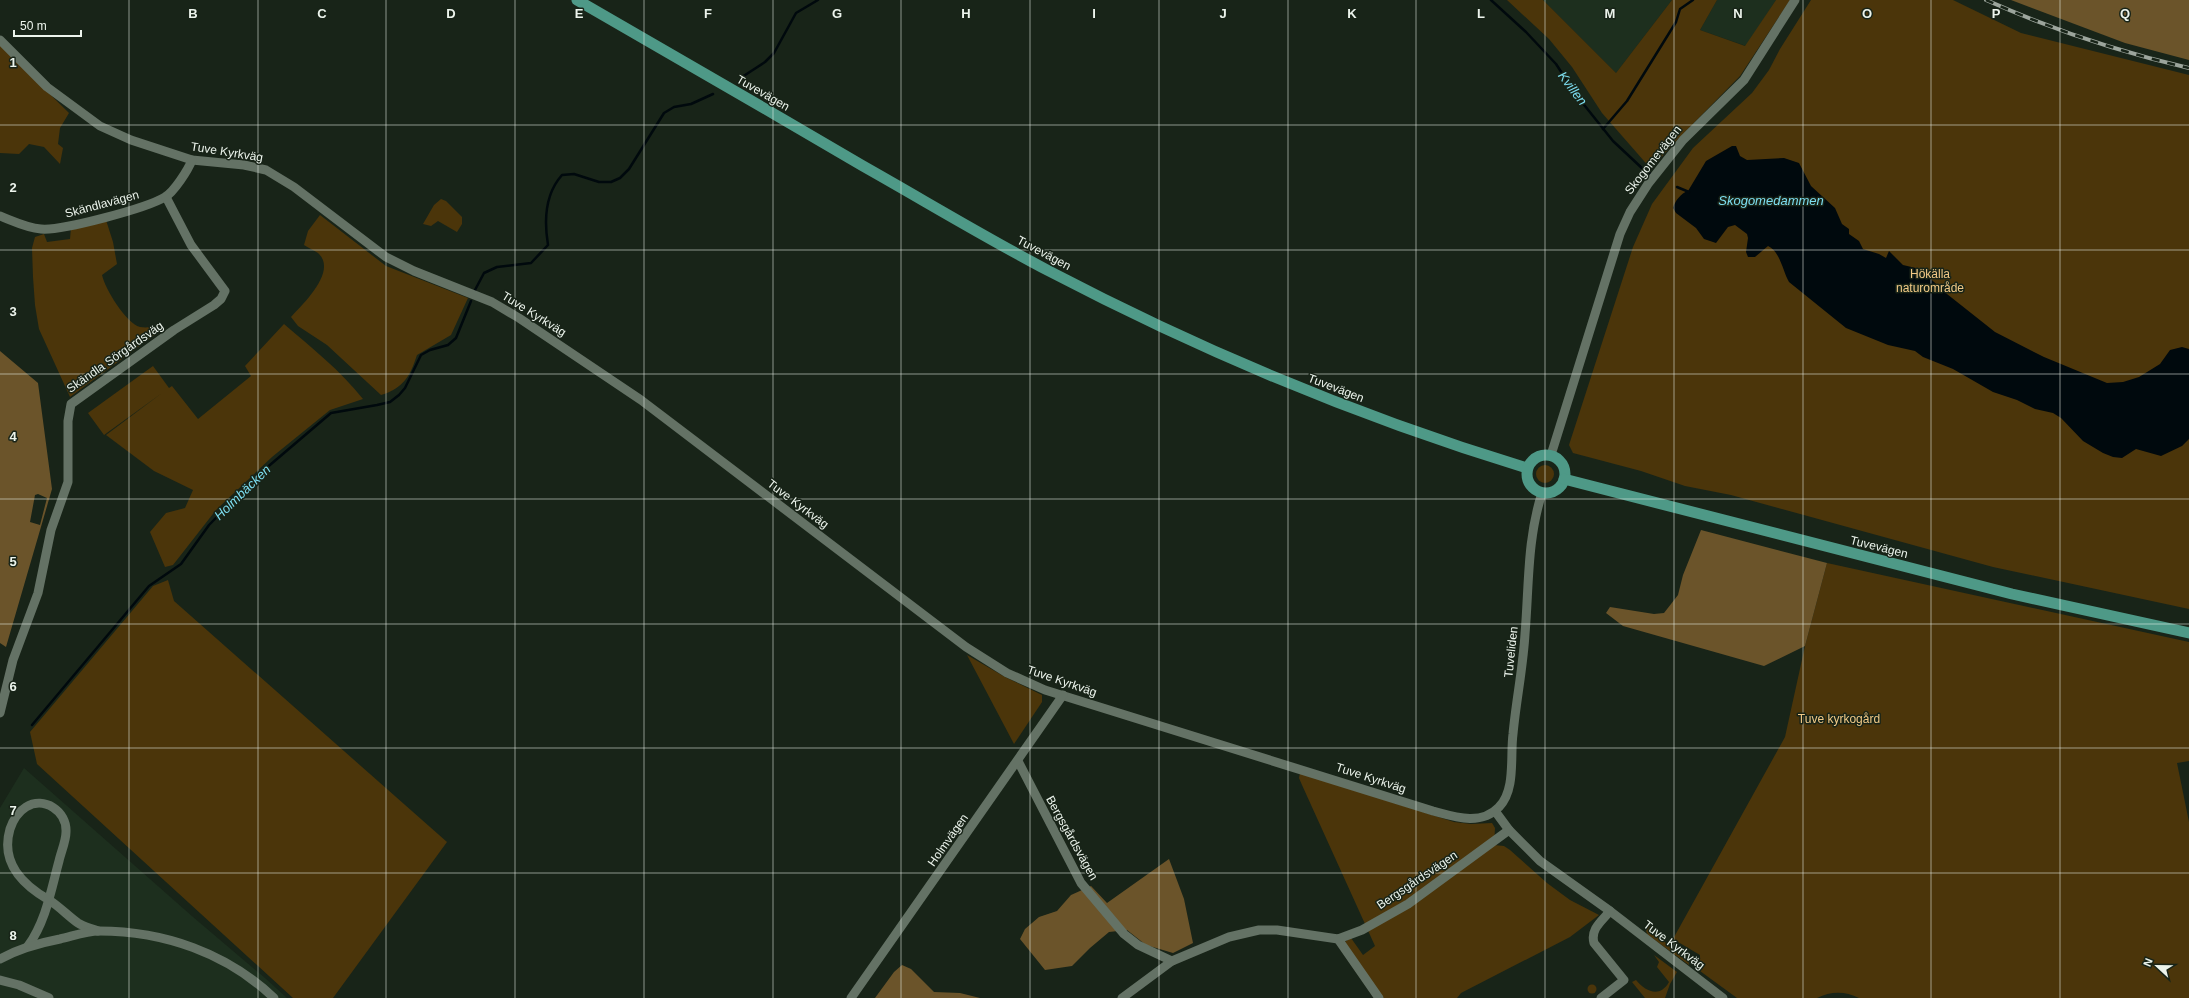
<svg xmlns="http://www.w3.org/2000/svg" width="2189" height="998" font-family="Helvetica,sans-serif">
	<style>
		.built { fill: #1d2f1e }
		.green { fill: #4b350a }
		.forest { fill: #6b542a; fill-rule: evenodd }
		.water { fill: #00090d }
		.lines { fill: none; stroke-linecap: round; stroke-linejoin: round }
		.stream { stroke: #00090d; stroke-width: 2.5 }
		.minor { stroke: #647265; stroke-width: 9 }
		.major { stroke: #4e9987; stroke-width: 11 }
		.rail-casing { stroke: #9ca59c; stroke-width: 4 }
		.rail { stroke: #182418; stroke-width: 2.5; stroke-dasharray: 8; stroke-linecap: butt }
		.grid { fill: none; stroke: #ecf4ec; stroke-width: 1; stroke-opacity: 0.55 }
		.labels { text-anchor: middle; stroke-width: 3; stroke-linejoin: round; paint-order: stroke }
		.street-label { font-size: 12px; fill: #ecf4ec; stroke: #182418 }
		.park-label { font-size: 12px; fill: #f1c986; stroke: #182418 }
		.water-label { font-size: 13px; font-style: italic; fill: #7ddef1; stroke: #182418 }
		.grid-label { font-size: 13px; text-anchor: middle; font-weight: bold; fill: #ecf4ec; stroke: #182418; stroke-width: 3; stroke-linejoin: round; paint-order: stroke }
	</style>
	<rect width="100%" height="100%" fill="#182418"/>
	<g class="built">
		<path d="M1543,0H1672L1616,73Z"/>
		<path d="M1717,0H1776L1746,46L1700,30Z"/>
		<path d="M24,768L193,917L265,978L287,998H0V808Z"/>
	</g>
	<g class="green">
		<path d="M1507,0H1543L1616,73L1672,0H1717L1700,30L1745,46L1776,0H1790L1740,76L1675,142L1651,169L1602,113L1572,67L1549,39Z"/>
		<path d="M1811,0H1953L2021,33L2189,75V609L1993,567L1731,495L1685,486L1641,471L1573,453L1569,445L1633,247L1652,204L1693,148L1752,93L1769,70L1780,49Z"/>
		<path d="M0,45L69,113L60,128L58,144L63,148L60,164L44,147L29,144L19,154L0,153Z"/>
		<path d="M441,199L446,201L462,217V224L457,232L438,221L431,226L423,224L434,205Z"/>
		<path d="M320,215L386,266L468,298L451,335L417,355C410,376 404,388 381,395L327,345L298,326L291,317C303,304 338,271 318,253C314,250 308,248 304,245L308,231Z"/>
		<path d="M106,220L113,242L117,264L102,275C105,289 126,323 140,327C145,328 151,327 156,327L160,331L70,397L39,329L35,305L33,277L32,248L35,237L44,234L47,242L70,239L71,228Z"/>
		<path d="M284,324C312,348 340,370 363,399L330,410L272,457L216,510L173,565L165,567L150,532L166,513L185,508L193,490L154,471L106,435L162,393L104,435L88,413L153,366L169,388L172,386L198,419L251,376L245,366Z"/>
		<circle cx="1545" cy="474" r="9"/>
		<path d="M1827,563L2189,642V761L2177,763L2189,822V998H1859C1845,991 1831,991 1817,998H1737L1700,971V955L1673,939L1785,737L1805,646Z"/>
		<path d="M168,580L174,601L447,842L333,998H293L37,764L30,732L153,586Z"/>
		<path d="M967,655L1005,677L1042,695V702L1014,744Z"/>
		<path d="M1300,773L1454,822L1471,824L1492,823L1495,828L1494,845L1504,846L1510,850L1547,883L1570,900L1599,915L1570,937L1461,993L1457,998H1374L1338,946L1351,938L1363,955L1375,946L1302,785L1299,778Z"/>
		<path d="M1648,926C1657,927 1662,941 1669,946C1674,951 1690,958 1689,965L1648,935L1646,931Z"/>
		<path d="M1654,955L1677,972L1670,984L1665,998H1645L1632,982L1636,980C1646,992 1660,998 1669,982L1657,967L1659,962Z"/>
		<circle cx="1592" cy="989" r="4.5"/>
	</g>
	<g class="forest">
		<path d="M2011,0H2189V60L2125,43Z"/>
		<path d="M0,351L38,383L52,489L6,647L0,643ZM38,494L47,498L40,525L30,522L35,495Z"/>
		<path d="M1701,530L1827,563L1805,646L1764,666L1623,626L1606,613L1610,607L1654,614L1664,613L1678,595L1683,575Z"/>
		<path d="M1169,859L1184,899L1193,943L1173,953L1146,945L1127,930L1109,932L1090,948L1072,966L1045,970L1020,939L1025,929L1039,917L1057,911L1071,895L1091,886L1107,903Z"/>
		<path d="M902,965L911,969L934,992L960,993L980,998H875L894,972Z"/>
	</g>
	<path class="water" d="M1732,146H1736L1740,156L1747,160L1784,158L1799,163L1811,186L1835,208L1842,224L1849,229V234L1859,241L1863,249L1879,254L1886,258L1889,251L1903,265L1920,269L1947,294L1995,332L2044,357L2107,383L2123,382L2139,377L2160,364L2170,350L2182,347L2189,349V439L2182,446L2161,456L2136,449L2122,458L2113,457L2103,453L2083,441L2061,418L2053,413L2035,409L2017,400L1993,392L1953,369L1923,357L1915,351L1888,345L1846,328L1789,282C1783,272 1780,251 1768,246L1755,257H1748L1746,252L1748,238L1747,234L1735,225L1728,227L1716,243L1704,239L1696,228L1676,213L1673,208C1675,201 1681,193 1688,191L1706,161Z"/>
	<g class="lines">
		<g class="stream">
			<path d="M1491,0L1526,32L1556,64L1577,96L1613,141L1644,170L1653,175"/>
			<path d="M742,77L765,62L774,53L796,13L818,0"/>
			<path d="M1603,129L1627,101L1676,22L1680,9L1693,0"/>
			<path d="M1677,187L1689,192"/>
			<path d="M475,290L484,273L497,267L531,263L548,245C544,221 545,194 562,175L574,174L599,182H611L620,178L629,169L664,113L674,107L691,104L713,94"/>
			<path d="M32,725L149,586L181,564L209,525L257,476L331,413L377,405L390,402L399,395L405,388L421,355L430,350L448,345L456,338L471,301"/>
		</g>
		<g class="minor">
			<path d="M0,40L47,87L100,126L131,140L192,160L244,165L266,170L294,187L386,257L414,271L492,302L519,318L641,400L966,647L1007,673L1045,690L1433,811C1455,817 1481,826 1499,807C1516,790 1510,756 1513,734C1516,701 1523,668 1525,634C1529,587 1527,539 1542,493"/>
			<path d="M0,216C13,221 27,228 41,229C62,231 147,208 165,197C174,192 188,170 192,160"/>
			<path d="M1551,455L1620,234L1630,212L1648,184L1683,140L1744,80L1795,0"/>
			<path d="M0,713L13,660L38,593L51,530L68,482V421L71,404L174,330L214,305L221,299L225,291L191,245L166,197"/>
			<path d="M1018,761L1081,883L1124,934L1138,945L1172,961"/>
			<path d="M1495,811L1509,830L1540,861L1610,911L1723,998"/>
			<path d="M1338,939L1379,998"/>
			<path d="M28,946C46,921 51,890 59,861C61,852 66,841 66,832C67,811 44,796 26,807C18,812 13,820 10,829C0,863 23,885 49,900C60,907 68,916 78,923C84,927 91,928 98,931"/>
			<path d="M0,959C20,948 39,943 60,939C73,936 87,931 99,931C164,931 227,953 274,998"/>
			<path d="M0,980L19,985L49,998"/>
			<path d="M851,998L1063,695"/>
			<path d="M1122,998L1172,961L1229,937L1259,930H1277L1338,939L1362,930L1408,904L1509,830"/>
			<path d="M1601,998L1624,980L1594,943C1590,929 1602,921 1610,911"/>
		</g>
		<g class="major">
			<path d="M577,0C672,55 768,110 863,166C925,201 986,238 1049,271C1202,351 1362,418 1527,468"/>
			<circle cx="1546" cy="474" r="19"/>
			<path d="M1564,479L2012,594L2189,633"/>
		</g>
		<g class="rail-casing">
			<path id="rail" d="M1986,0C2051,29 2120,52 2189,68"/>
		</g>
		<use href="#rail" class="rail"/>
	</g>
	<path class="grid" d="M129,0V998M258,0V998M386,0V998M515,0V998M644,0V998M773,0V998M901,0V998M1030,0V998M1159,0V998M1288,0V998M1416,0V998M1545,0V998M1674,0V998M1803,0V998M1931,0V998M2060,0V998M0,125H2189M0,250H2189M0,374H2189M0,499H2189M0,624H2189M0,748H2189M0,873H2189"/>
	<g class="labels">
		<g class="street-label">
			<text transform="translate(763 93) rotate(30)" y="4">Tuvevägen</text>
			<text transform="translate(227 152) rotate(9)" y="4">Tuve Kyrkväg</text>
			<text transform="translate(1653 160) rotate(-52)" y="4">Skogomevägen</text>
			<text transform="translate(102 204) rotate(-15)" y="4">Skändlavägen</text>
			<text transform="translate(1044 253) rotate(28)" y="4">Tuvevägen</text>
			<text transform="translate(534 314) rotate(32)" y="4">Tuve Kyrkväg</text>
			<text transform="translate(115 357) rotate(-35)" y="4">Skändla Sörgårdsväg</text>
			<text transform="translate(1336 388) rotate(21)" y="4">Tuvevägen</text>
			<text transform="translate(798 504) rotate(37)" y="4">Tuve Kyrkväg</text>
			<text transform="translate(1879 547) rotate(14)" y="4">Tuvevägen</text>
			<text transform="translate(1511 652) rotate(-84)" y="4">Tuveliden</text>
			<text transform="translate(1062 681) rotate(19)" y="4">Tuve Kyrkväg</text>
			<text transform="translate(1371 778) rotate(18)" y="4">Tuve Kyrkväg</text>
			<text transform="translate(1072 838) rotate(61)" y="4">Bergsgårdsvägen</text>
			<text transform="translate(948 840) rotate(-55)" y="4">Holmvägen</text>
			<text transform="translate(1417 880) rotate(-34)" y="4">Bergsgårdsvägen</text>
			<text transform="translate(1674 945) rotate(37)" y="4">Tuve Kyrkväg</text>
		</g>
		<g class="park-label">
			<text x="1930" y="278">Hökälla<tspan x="1930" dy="14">naturområde</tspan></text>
			<text x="1839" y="723">Tuve kyrkogård</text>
		</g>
		<g class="water-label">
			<text transform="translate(1573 88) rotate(53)" y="5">Kvillen</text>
			<text x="1771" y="205">Skogomedammen</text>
			<text transform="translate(242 492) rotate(-44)" y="5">Holmbäcken</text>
		</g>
	</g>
	<g class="grid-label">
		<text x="193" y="18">B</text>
		<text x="322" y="18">C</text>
		<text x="451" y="18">D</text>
		<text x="579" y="18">E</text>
		<text x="708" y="18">F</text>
		<text x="837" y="18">G</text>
		<text x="966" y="18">H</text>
		<text x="1094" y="18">I</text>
		<text x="1223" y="18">J</text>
		<text x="1352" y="18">K</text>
		<text x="1481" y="18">L</text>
		<text x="1610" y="18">M</text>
		<text x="1738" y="18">N</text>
		<text x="1867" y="18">O</text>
		<text x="1996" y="18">P</text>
		<text x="2125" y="18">Q</text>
		<text x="13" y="67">1</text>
		<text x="13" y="192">2</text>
		<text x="13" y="316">3</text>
		<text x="13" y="441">4</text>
		<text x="13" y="566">5</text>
		<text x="13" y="691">6</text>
		<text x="13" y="815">7</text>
		<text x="13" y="940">8</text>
	</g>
	<g transform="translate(2157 966) rotate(292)" stroke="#182418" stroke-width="3" paint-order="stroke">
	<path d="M0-3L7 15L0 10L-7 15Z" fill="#ecf4ec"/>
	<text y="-6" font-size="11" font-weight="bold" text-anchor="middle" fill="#ecf4ec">N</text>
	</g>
	<path d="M14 30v6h67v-6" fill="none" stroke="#ecf4ec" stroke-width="2"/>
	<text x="20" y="30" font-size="12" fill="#ecf4ec" stroke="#182418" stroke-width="3" paint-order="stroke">50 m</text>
</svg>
